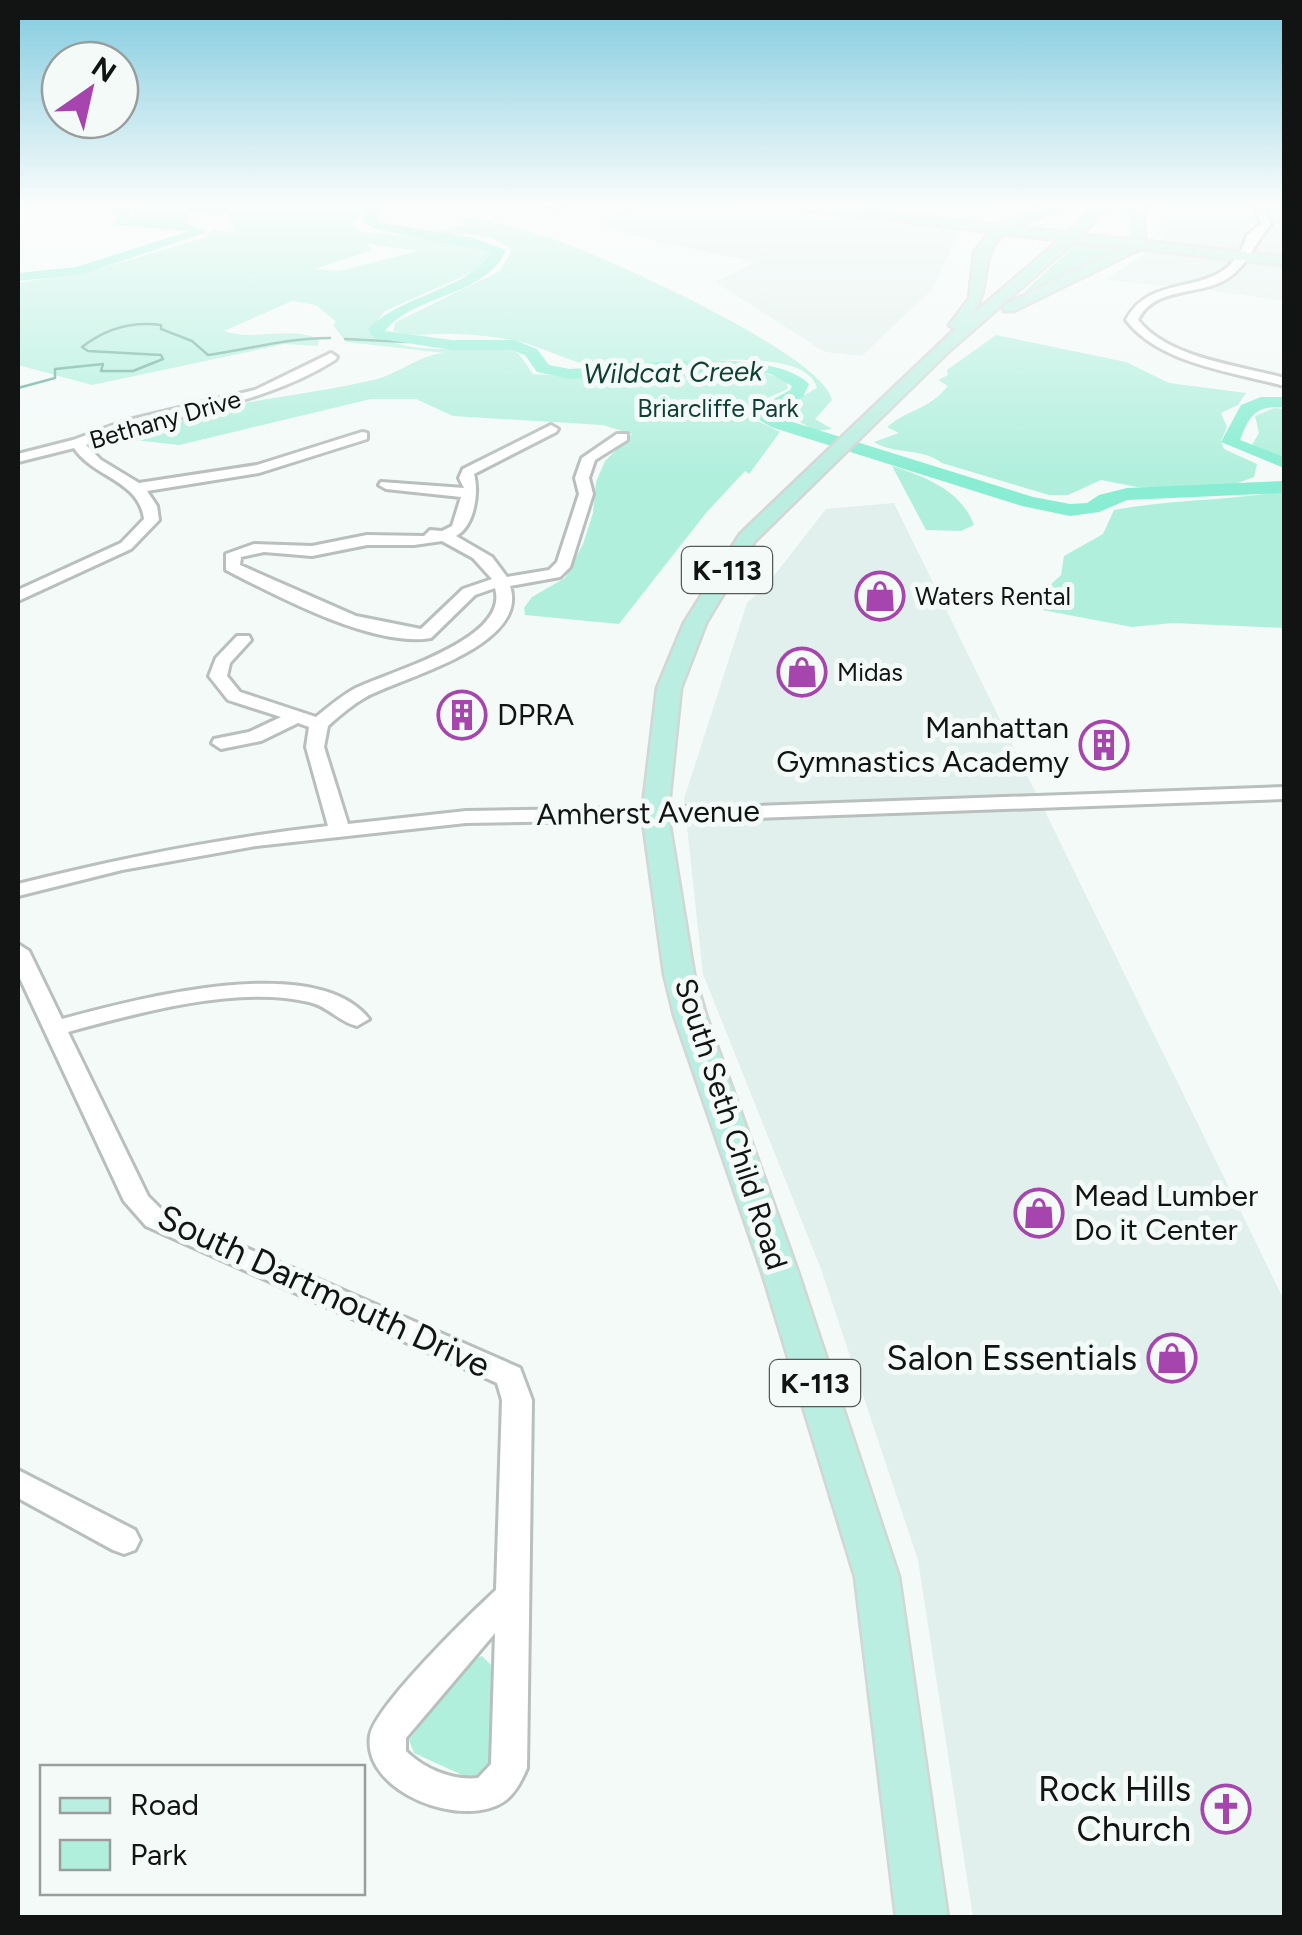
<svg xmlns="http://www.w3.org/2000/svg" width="1302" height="1935" font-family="Figtree,sans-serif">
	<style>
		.built { fill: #e1f0ec }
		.green { fill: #b1efdd; fill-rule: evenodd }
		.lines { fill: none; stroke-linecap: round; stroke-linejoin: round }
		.stream { stroke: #64ac99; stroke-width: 2.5 }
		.river { fill: #88edd2; fill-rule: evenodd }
		.minor-casing { stroke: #b9bfbd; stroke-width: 6 }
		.major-casing { stroke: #d4d5d5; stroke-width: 5 }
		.minor { fill: #fff; fill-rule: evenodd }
		.major { fill: #baeee0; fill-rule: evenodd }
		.major-bridge-casing { stroke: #d4d5d5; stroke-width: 16; stroke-linecap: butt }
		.major-bridge { stroke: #baeee0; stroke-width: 14 }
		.labels { text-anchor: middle; stroke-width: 10; stroke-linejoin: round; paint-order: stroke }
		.far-park-label { font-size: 25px; fill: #0f3e34; stroke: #f3faf8 }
		.far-street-label { font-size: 25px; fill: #111413; stroke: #f3faf8 }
		.far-poi-label { font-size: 25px; fill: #111413; stroke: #f3faf8; text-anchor: start }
		.far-water-label { font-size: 28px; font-style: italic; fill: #103f34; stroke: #f3faf8 }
		.shield { fill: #f3faf8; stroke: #555958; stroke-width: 2.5 }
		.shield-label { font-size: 28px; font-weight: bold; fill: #111413 }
		.poi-label { font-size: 30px; fill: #111413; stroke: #f3faf8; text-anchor: start }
		.street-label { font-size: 30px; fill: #111413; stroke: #f3faf8 }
		.near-street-label { font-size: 35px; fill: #111413; stroke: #f3faf8 }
		.near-poi-label { font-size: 35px; fill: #111413; stroke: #f3faf8; text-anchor: end }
	</style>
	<rect width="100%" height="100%" fill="#f3faf8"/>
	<g class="built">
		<path d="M647,203H726L960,229L933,288L862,356L825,352L715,282L755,262L656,241L610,229L599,221Z"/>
		<path d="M798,203H1013L973,223Z"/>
		<path d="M1159,203H1284V301L1210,290L1105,280L1164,241Z"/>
		<path d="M894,503L1284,1300V1917H973L918,1560L821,1269L703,974L684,799L747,603L766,586L826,509Z"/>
	</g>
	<g class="green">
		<path d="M141,203H362L360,215L351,224L361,232L475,242L493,250L486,266L385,311L370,329C401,358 468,347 508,347L519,354L533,374C572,377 610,378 649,377C695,375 742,359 786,381L788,389L754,404V419L780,432L749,474L745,471L706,513L619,624L525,615L524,608L532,597L565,578L583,544L593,513L596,482L605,461L632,434L603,425L453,416L416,399H371L179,445L134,440L130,433C207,402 292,399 373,380C399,374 419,355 444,353L346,342L333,325L336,322L316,305L292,301L224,331C255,342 287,325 319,339L318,346L285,344L92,385L18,365V283L95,270L203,238L212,230L234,232L230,214L186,212L194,222H134L129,219ZM367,244L418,251L340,271L315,269L372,250Z"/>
		<path d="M461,218H477C509,226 541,234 572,246C619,264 824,356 832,400L815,419L832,429L816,431L778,410L817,388C804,338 646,370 605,367C574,366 546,347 516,341C496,337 475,334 454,334C434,333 412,338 393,331L396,322L500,271L511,252C498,231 457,235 434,232L468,225Z"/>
		<path d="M1091,243L1128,248L1024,292L1075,245Z"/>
		<path d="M996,335L1126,362L1169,383L1246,393L1238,405L1221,413L1227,427L1221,441L1224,449L1257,464L1254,477L1222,489L1202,490L1137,487L1101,480L1068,495H1049L942,463C921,447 895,455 874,442L899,433L887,427C910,408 927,411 948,386L938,380L948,375L947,370Z"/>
		<path d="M1274,408L1284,409V460L1252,445L1259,433L1255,416Z"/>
		<path d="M892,466C924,476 962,491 974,525L961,531L926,530Z"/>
		<path d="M1284,491V628L1173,623L1132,627L1037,609L1036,598L1061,575L1064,556L1103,534L1114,510C1170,499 1228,501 1284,491Z"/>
		<path d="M482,1656L492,1666L489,1763L481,1776L471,1779L414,1753L409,1740L473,1659Z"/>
	</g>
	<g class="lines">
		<g class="stream">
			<path d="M345,339L407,342"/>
			<path d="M18,388L55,378V369L103,364L101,371H133L163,359L161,355L88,351L82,347C105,329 132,321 161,325V329L192,341L208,355C252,349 285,338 330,338"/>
		</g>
		<g class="river">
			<path d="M123,203H135L127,220L183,222L208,232L83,274L18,281V273L76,267L190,231L114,225Z"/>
			<path d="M361,203H376L378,220L383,223L474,238L506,250C486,297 414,294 385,331L452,340H514L537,349L549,365L570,369C628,366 767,344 809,384L803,397L771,413L783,419L1033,497L1070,504L1087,503L1099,495L1127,488L1284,481V493L1127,500L1099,512L1070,516L1022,506L771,427L748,413L790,390L792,386L771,374L750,370L570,379L537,372L525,355L512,350H452L374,338L368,329C398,296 473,288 491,252L375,229L364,222Z"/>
			<path d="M1261,397H1284V407C1256,406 1250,414 1240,440L1284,457V468L1221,442L1241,405Z"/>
		</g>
		<g class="minor-casing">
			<g id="minor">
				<path d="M540,203H559L560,205L555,208Z"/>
				<path d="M841,203H854L834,213L826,211Z"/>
				<path d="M1253,203H1263L1271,225C1254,242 1250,263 1228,278C1200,297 1155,285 1138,320C1169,359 1239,365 1284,378V386C1234,372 1159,364 1126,320C1154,266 1227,305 1247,235L1261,224Z"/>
				<path d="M331,353L337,357L335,360C259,408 169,413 86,445L101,460L139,483L257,465L362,432L367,433V439L259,473L147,491L157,506L159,520L131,549L18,601V590L121,543L144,519C139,480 94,478 74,448L18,462V454L73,440L125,421L255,390Z"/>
				<path d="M551,425L558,429L556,432L474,474C479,491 475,526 456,536L492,557L507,577L549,570L557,562L579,494L575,478L582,458L617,434H627V440L595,460L589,478L593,494L570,567L560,577L510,586C530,646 403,677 366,697C352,705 340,715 328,726L324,747L348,824L466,811L756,806L1284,787V799L756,818L466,823L256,846L122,870L18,896V884C120,858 223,838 328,826L306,747L309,727L298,723L261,741L221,749L212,743L214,739L249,732L281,717L228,700L209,676L216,658L237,636H249L251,640L230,663L227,676L240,692L316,717C328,707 340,697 354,689C387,672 511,640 495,588L475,595L431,638C374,648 277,596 226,570V554L254,544L312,546L367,535L424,536L430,530L442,531L452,526L461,497L386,489L379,485L381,482L464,488L459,478L463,469ZM442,541L473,558L492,579L463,589L421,629L356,616L240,565L241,557L264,552L312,556L367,545H414Z"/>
				<path d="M18,944L29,951L62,1019C133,1000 316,950 369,1019L357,1026C339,1022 328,1006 309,1002C238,985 137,1013 68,1032L148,1196L164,1212L520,1368L532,1400L527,1768C522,1780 516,1792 506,1800C466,1831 362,1793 370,1736C374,1707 471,1613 496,1590L502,1400L497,1383L146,1226L124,1201L18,974ZM495,1633L491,1764L478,1778C453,1781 424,1769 406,1751V1738Z"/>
				<path d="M18,1470L135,1530L140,1540L135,1550L124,1554L113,1550L18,1498Z"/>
			</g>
		</g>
		<g class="major-casing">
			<g id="major">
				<path d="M756,203H798L999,225L1052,203H1069L1017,227L1133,240L1132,203H1144L1145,241L1284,257V265L1140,249L1014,311H1004V305L1124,247L1074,242L948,352L755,541L706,623L681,688L668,814L694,974L706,1015L798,1272L899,1577L948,1918H896L855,1577L762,1272L674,1015L664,974L642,814L657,688L684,623L740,534L955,329L949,325L969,299L974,252L990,232ZM1004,234L1059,240L972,315C993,286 977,258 1004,234Z"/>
				<path d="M1097,203H1110L1083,233H1073V227Z"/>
			</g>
		</g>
		<use href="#minor" class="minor"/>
		<use href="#major" class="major"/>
		<g class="major-bridge-casing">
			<path id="major-bridge" d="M1071,237L1078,230"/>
		</g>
		<use href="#major-bridge" class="major-bridge"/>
	</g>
	<linearGradient id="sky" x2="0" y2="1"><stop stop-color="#81cbdf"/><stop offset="0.43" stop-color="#fafdfc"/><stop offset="1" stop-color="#fafdfc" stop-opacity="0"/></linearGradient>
	<rect width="1302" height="474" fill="url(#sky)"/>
	<defs>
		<g id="shop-ring" transform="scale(2.5)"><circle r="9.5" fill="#f3faf8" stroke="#a545ad" stroke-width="1.5"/><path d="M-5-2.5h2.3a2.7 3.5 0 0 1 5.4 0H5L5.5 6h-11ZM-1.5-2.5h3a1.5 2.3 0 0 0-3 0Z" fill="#a545ad"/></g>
		<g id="building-ring" transform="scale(2.5)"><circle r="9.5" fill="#f3faf8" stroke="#a545ad" stroke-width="1.5"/><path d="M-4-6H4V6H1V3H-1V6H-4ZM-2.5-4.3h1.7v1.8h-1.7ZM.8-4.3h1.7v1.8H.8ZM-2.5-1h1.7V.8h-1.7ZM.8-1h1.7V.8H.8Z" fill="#a545ad"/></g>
		<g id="church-ring" transform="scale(2.5)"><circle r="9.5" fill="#f3faf8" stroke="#a545ad" stroke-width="1.5"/><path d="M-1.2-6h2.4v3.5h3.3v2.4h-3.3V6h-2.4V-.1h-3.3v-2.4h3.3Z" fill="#a545ad"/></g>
	</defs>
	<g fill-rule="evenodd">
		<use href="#shop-ring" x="880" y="596"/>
		<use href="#shop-ring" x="802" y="672"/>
		<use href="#building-ring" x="462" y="715"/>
		<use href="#building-ring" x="1104" y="745"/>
		<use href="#shop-ring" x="1039" y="1213"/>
		<use href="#shop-ring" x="1172" y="1358"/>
		<use href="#church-ring" x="1226" y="1809"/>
	</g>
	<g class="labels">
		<g class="far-park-label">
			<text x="718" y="417">Briarcliffe Park</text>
		</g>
		<g class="far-street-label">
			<text transform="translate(165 419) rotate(-16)" y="9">Bethany Drive</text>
		</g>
		<g class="far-poi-label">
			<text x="915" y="605">Waters Rental</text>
			<text x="837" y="681">Midas</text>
		</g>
		<g class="far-water-label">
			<text transform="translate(673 372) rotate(-1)" y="10">Wildcat Creek</text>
		</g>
		<g class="shield">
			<rect x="682" y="547" width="90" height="46" rx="8"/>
			<rect x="770" y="1360" width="90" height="46" rx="8"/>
		</g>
		<g class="shield-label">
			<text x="727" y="580">K-113</text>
			<text x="815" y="1393">K-113</text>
		</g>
		<g class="poi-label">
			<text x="497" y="725">DPRA</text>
			<text x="1069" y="738" text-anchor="end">Manhattan<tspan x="1069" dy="34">Gymnastics Academy</tspan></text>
			<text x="1074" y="1206">Mead Lumber<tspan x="1074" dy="34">Do it Center</tspan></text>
		</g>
		<g class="street-label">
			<text transform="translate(648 813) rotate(-1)" y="10">Amherst Avenue</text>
			<text transform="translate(731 1124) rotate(72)" y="10">South Seth Child Road</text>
		</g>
		<g class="near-street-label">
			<text transform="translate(324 1291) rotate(25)" y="12">South Dartmouth Drive</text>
		</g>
		<g class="near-poi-label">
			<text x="1137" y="1370">Salon Essentials</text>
			<text x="1191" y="1801">Rock Hills<tspan x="1191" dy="40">Church</tspan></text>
		</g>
	</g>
	<rect width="1302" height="1935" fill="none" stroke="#111413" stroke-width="40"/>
	<rect x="40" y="1765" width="325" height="130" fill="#f3faf8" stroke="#999e9c" stroke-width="2.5"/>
	<rect x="60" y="1798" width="50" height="15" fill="#baeee0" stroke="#999e9c" stroke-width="2.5"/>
	<text x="130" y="1815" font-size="30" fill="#111413">Road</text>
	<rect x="60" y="1840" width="50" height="30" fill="#b1efdd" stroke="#999e9c" stroke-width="2.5"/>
	<text x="130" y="1865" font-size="30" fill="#111413">Park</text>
	<g transform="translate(90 90) rotate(34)"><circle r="48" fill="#f3faf8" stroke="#999e9c" stroke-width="2.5"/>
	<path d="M0-8L18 38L0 25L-18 38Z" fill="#a545ad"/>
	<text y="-15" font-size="28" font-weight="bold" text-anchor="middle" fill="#111413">N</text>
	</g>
</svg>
